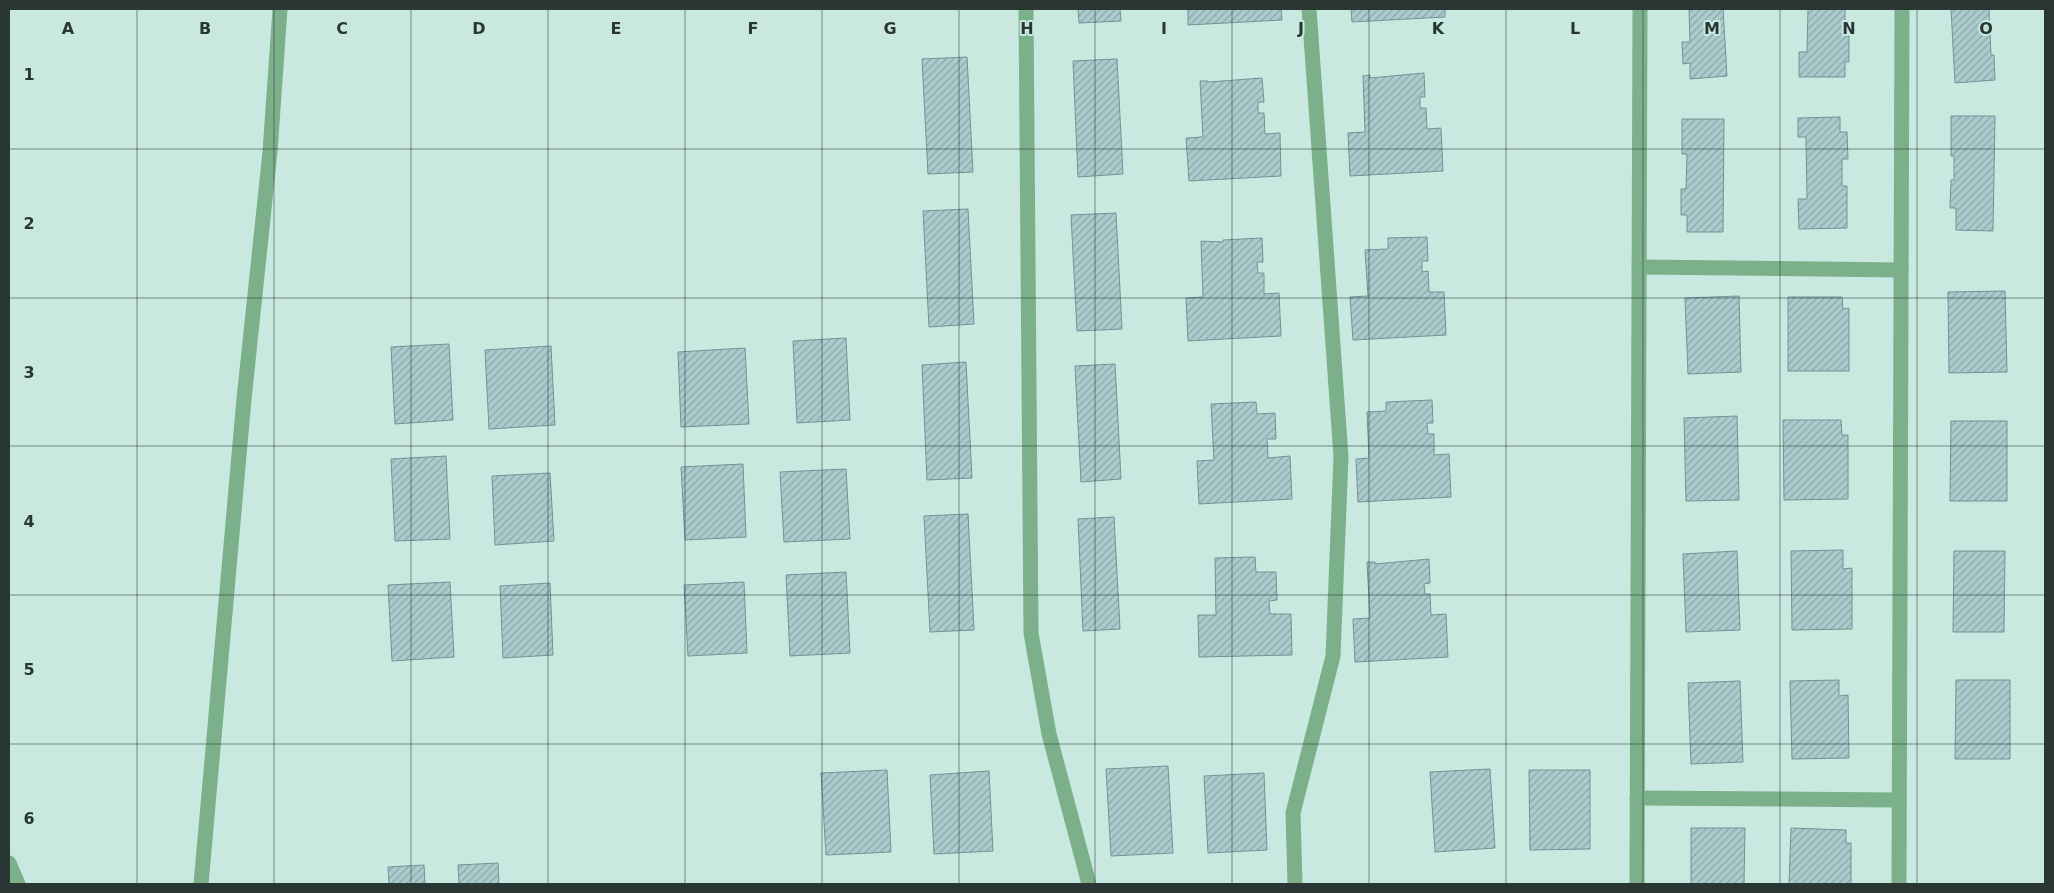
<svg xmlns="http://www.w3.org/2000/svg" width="2054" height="893" font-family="'DejaVu Sans',sans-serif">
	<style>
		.building { fill: url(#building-hatch); stroke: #729294 }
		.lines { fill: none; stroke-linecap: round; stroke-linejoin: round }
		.lane { stroke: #7cb08a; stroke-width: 15 }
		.street { stroke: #7cb08a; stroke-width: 15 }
		.grid { fill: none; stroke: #2a3633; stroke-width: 1; stroke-opacity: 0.55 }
		.grid-label { font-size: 16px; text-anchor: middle; font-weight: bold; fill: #2a3633; stroke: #c9e9e0; stroke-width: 4; stroke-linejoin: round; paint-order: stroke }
	</style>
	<defs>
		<pattern id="building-hatch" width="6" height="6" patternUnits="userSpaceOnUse" patternTransform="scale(1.25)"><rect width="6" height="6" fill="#abccce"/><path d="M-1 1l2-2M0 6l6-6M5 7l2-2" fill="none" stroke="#8ba6a8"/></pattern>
	</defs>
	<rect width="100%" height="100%" fill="#c9e9e0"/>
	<g class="building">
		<path d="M1078,9H1120L1121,21L1079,23Z"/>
		<path d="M1188,9H1281L1282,20L1188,25Z"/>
		<path d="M1351,9H1445V17L1352,22Z"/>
		<path d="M1689,9H1723L1727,76L1690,79V63L1683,64L1682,42H1690Z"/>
		<path d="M1808,9H1845V36H1849V62H1845V77H1799V52H1807Z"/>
		<path d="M1951,9H1989L1991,55H1994L1995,80L1955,83Z"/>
		<path d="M967,57L973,172L928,174L922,59Z"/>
		<path d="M1117,59L1123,174L1078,177L1073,61Z"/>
		<path d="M1424,73L1425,97H1420V108H1426L1427,129L1441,128L1443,171L1350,176L1348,133L1365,132L1363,76L1370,75V78Z"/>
		<path d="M1262,78L1264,102H1258V113H1264L1265,134L1280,133L1281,176L1189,181L1186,138L1203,137L1200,81H1208L1209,82Z"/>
		<path d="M1951,116H1995L1993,231L1956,230V208H1950L1951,180H1954V156H1951Z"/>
		<path d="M1840,117V132H1847L1848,159H1842V186H1847V228L1799,229L1798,199H1807L1806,137H1798V118Z"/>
		<path d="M1682,119H1724L1723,232H1687V215H1681V189H1686L1687,154H1682Z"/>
		<path d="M968,209L974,324L929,327L923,211Z"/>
		<path d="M1116,213L1122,329L1077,331L1071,215Z"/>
		<path d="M1427,237L1428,261H1422V272L1428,271L1429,292H1444L1446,335L1353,340L1350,297L1368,296L1365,250L1388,249V238Z"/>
		<path d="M1262,238L1263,262H1257L1258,273H1264V294L1279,293L1281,336L1188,341L1186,298L1203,297L1201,241L1223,242V240Z"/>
		<path d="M2005,291L2007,372L1949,373L1948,292Z"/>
		<path d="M1739,296L1741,372L1688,374L1685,298Z"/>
		<path d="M1788,297H1842L1843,309L1849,308V371H1788Z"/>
		<path d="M846,338L850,420L797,423L793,341Z"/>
		<path d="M449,344L453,420L395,424L391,347Z"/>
		<path d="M551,346L555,425L489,429L485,350Z"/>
		<path d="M745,348L749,424L681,427L678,352Z"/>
		<path d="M966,362L972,478L927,480L922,365Z"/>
		<path d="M1115,364L1121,479L1081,482L1075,366Z"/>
		<path d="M1432,400L1433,423H1427L1428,434H1434V455L1449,454L1451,497L1358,502L1356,459L1369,458L1367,412L1386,411V402Z"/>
		<path d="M1256,402L1257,414L1275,413L1276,439H1267L1268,458L1290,456L1292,499L1199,504L1197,461L1214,460L1211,404Z"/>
		<path d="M1737,416L1739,500L1686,501L1684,418Z"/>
		<path d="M1783,420H1841L1842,435H1848V499L1784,500Z"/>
		<path d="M1951,421H2007V501H1950Z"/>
		<path d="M446,456L450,539L395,541L391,459Z"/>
		<path d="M743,464L746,537L685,540L681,467Z"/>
		<path d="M846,469L850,539L784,542L780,472Z"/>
		<path d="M550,473L554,541L495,545L492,476Z"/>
		<path d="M968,514L974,630L930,632L924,516Z"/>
		<path d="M1114,517L1120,629L1083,631L1078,519Z"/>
		<path d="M1843,550V569L1852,568V629L1792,630L1791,551Z"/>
		<path d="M1737,551L1740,630L1686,632L1683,554Z"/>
		<path d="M1954,551H2005L2004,632H1953Z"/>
		<path d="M1255,557L1256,572H1276L1277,600L1269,601L1270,614H1291L1292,655L1199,657L1198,615H1216L1215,558Z"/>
		<path d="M1429,559L1430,583L1424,584L1425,594H1430L1431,615L1446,614L1448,657L1355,662L1353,619L1370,618L1367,562H1375V564Z"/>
		<path d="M846,572L850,653L790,656L786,575Z"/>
		<path d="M450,582L454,657L392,661L388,585Z"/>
		<path d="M744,582L747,653L688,656L684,585Z"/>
		<path d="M550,583L553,655L503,658L500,586Z"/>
		<path d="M1839,680V696L1848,695L1849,758L1792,759L1790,681Z"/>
		<path d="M1956,680H2010V759H1955Z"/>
		<path d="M1740,681L1743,762L1691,764L1688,683Z"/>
		<path d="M1168,766L1173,853L1111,856L1106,769Z"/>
		<path d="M1490,769L1495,848L1435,852L1430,772Z"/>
		<path d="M887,770L891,852L826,855L821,773Z"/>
		<path d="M1529,770H1590V849L1530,850Z"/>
		<path d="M989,771L993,851L934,854L930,775Z"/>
		<path d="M1264,773L1267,850L1208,853L1204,776Z"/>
		<path d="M1691,828H1745L1744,884H1691Z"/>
		<path d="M1791,828L1846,830V843H1851V884H1789Z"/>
		<path d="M498,863L499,884H459L458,865Z"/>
		<path d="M424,865L425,884H389L388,867Z"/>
	</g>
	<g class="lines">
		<g class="lane">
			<path d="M1639,267L1901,270"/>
			<path d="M1637,798L1899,800"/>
			<path d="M1637,884L1640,9"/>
			<path d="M1899,884L1902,9"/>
		</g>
		<g class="street">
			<path d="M1026,9L1031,633L1049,734L1089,884"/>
			<path d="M9,863L18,884"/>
			<path d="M201,884L244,399L270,152L280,9"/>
			<path d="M1295,884L1293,813L1333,656L1341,457L1309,9"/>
		</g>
	</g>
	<path class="grid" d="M137,9V884M274,9V884M411,9V884M548,9V884M685,9V884M822,9V884M959,9V884M1095,9V884M1232,9V884M1369,9V884M1506,9V884M1643,9V884M1780,9V884M1917,9V884M9,149H2045M9,298H2045M9,446H2045M9,595H2045M9,744H2045"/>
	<g class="grid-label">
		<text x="68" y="34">A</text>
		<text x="205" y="34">B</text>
		<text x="342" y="34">C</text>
		<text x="479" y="34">D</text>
		<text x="616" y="34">E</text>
		<text x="753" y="34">F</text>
		<text x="890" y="34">G</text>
		<text x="1027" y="34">H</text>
		<text x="1164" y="34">I</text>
		<text x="1301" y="34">J</text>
		<text x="1438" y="34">K</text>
		<text x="1575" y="34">L</text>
		<text x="1712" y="34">M</text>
		<text x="1849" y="34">N</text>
		<text x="1986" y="34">O</text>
		<text x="29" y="80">1</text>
		<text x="29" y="229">2</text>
		<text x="29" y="378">3</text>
		<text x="29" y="527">4</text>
		<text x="29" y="675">5</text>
		<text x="29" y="824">6</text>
	</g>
	<rect width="2054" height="893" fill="none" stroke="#2a3633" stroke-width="20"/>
</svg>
